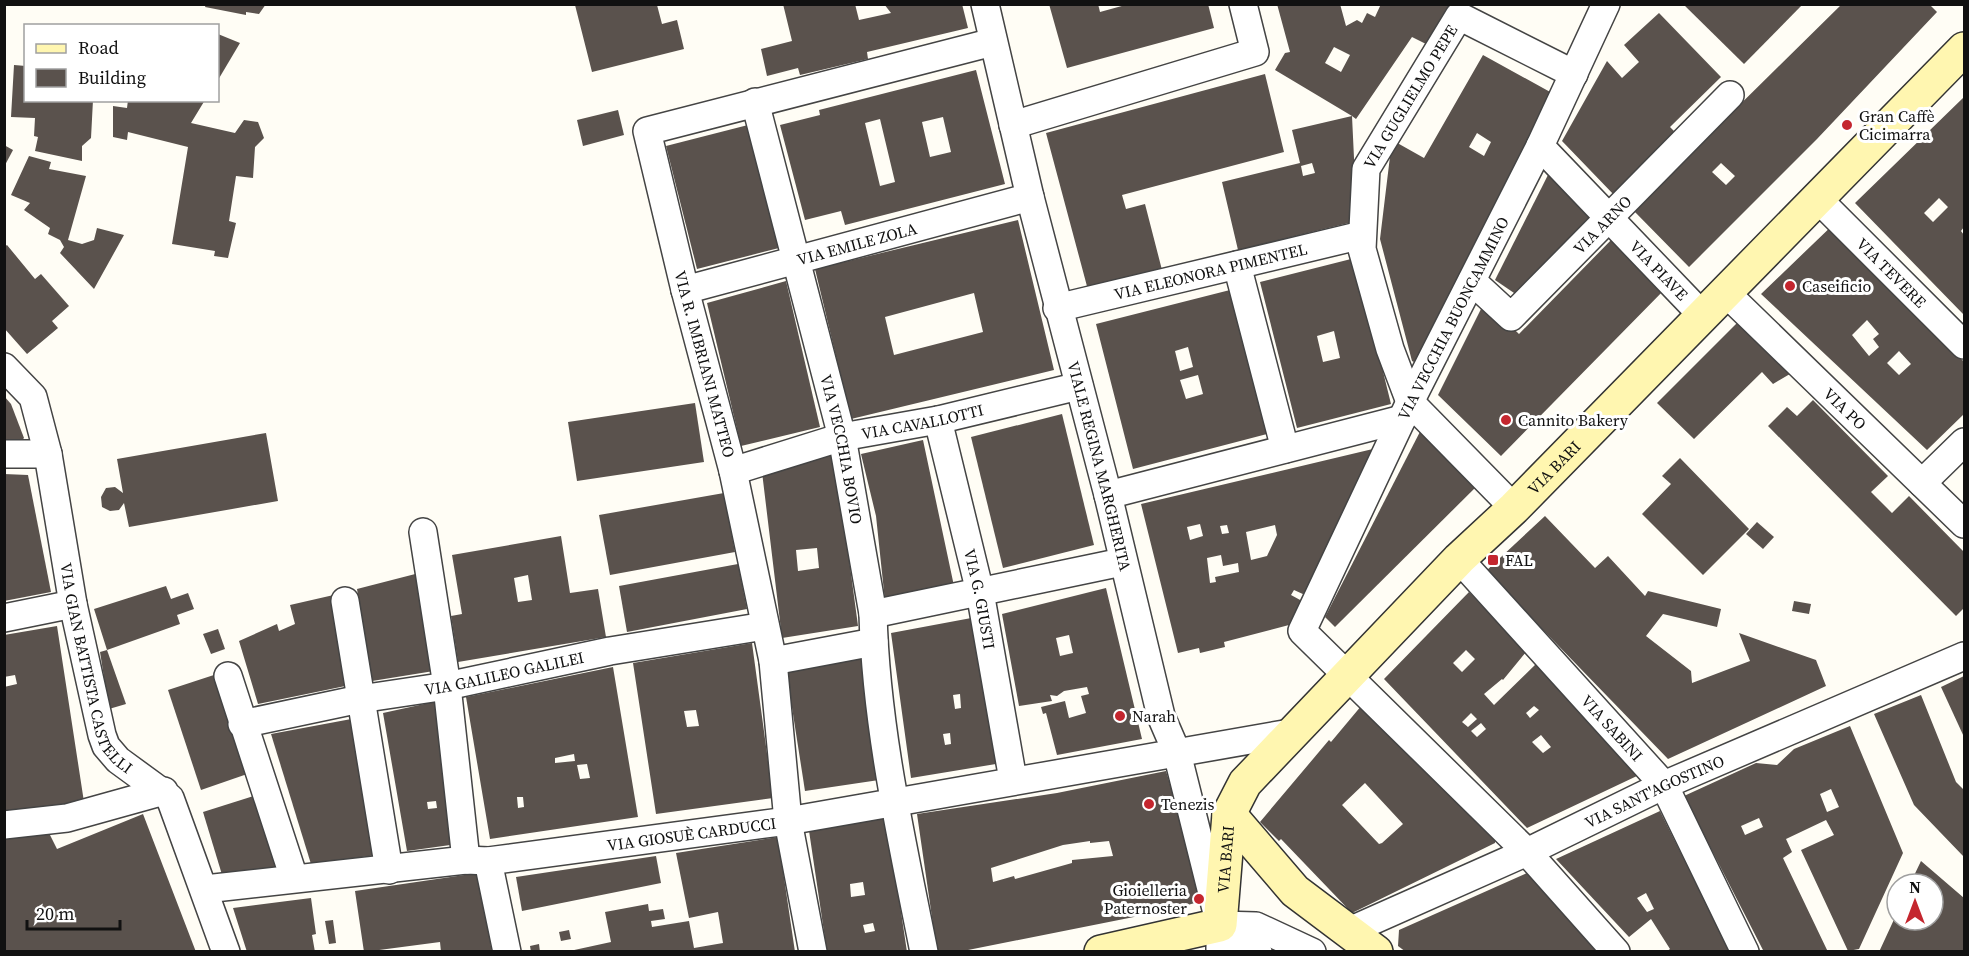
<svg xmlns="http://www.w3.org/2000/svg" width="1969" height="956" font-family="'Source Serif 4',serif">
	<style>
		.building { fill: #5a524d; fill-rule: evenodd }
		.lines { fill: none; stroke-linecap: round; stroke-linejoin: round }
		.street-casing { stroke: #444; stroke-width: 30 }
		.secondary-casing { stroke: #333; stroke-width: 36 }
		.street { stroke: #fff; stroke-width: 27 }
		.secondary { stroke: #fff6b0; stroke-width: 33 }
		.poi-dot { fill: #c4262e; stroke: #fff; stroke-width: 2 }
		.labels { text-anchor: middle; stroke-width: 6; stroke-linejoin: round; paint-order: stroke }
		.street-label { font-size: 16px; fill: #111; stroke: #fff }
		.poi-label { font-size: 16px; fill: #111; stroke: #fff; text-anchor: start }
	</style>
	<rect width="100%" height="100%" fill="#fffdf5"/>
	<g class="building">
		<path d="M206,4H266L259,14L246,12V15L205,7Z"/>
		<path d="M783,4H855L859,20L891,13L884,4H962L968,28L867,52L868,59L800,75L798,68L767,76L761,49L792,41Z"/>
		<path d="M1049,4H1098L1100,12L1129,4H1208L1214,28L1067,68Z"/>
		<path d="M1277,4H1340L1346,26L1357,20L1362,23L1367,13L1375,17L1381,4H1454L1428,45L1412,37L1356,119L1352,116L1357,221L1238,250L1222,182L1300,163L1292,130L1352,116L1275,70L1285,53L1290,52ZM1334,47L1350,55L1341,72L1325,63ZM1312,163L1315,173L1303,176L1301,166Z"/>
		<path d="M1683,4H1803L1744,64Z"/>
		<path d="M1842,4H1929L1937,12L1817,139L1689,267L1633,210ZM1721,163L1735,176L1726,185L1712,172Z"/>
		<path d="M575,5H657L662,24L677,20L684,49L592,72Z"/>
		<path d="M1659,13L1721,77L1670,127L1677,134L1615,196L1562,141L1607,61L1622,78L1639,62L1624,45Z"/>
		<path d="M218,34L240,43L218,80Z"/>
		<path d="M1483,55L1561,98L1420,365L1412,361L1380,239L1392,140L1424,158ZM1477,133L1491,142L1484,156L1469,147Z"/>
		<path d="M14,65L26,66V100H93L91,138L82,146V161L35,151L38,137L34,136L35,118L11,117Z"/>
		<path d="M976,70L1005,184L845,225L841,211L805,220L780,125L820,115L819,110ZM943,117L951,152L930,157L922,122ZM880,119L895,182L880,186L865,123Z"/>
		<path d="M1265,74L1284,152L1122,195L1126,209L1145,204L1162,270L1088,290L1046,133Z"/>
		<path d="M1964,97V227L1961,231L1964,235V315L1855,203ZM1939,198L1948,207L1933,222L1924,213Z"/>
		<path d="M128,100H205L191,123L235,133L244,120L258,122L264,138L255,147L253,178L236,176L229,221L236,223L228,258L214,256L215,251L172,244L188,147L128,132L127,140L113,137V106L127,108Z"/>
		<path d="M618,110L624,135L583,146L577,120Z"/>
		<path d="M748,125L779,248L697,269L666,146Z"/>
		<path d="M4,145L13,150L4,167Z"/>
		<path d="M29,156L51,162L49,169L86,176L68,240L82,244L94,240L97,228L124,235L94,289L60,253L64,247L60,240L48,234L50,228L24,210L30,203L11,195Z"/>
		<path d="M1551,169L1597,213L1517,295L1495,280Z"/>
		<path d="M1018,220L1054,370L851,419L815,269ZM974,293L983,332L894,355L885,317Z"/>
		<path d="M1838,220L1964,362V414L1927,450L1761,294ZM1867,320L1879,334L1873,339L1879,347L1869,356L1852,335ZM1899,351L1911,364L1899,375L1887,363Z"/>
		<path d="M1616,235L1668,286L1501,456L1438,395L1485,301L1519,334Z"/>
		<path d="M7,245L35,279L41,274L69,306L52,321L58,328L27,354L4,328V247Z"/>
		<path d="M1355,258L1391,404L1297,428L1260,282ZM1334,331L1340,358L1323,362L1317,336Z"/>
		<path d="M786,281L820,427L741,446L707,303Z"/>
		<path d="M1230,290L1267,434L1133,469L1096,324ZM1188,347L1193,367L1180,371L1175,351ZM1198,375L1203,394L1186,399L1180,380Z"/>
		<path d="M1741,319L1795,371L1773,384L1762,372L1694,439L1657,403Z"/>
		<path d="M4,396L11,404L24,438L18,445L4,444Z"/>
		<path d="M1813,400L1888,476L1871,492L1892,513L1909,496L1964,552V608L1956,616L1768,426L1787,407L1797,416Z"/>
		<path d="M695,403L704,462L577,481L568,422Z"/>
		<path d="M1062,414L1094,545L1003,568L971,437Z"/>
		<path d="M1425,422L1484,479L1335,627L1325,617Z"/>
		<path d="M266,433L278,501L129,527L124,503L119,510L110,511L102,507L101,497L106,488L115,487L123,493L117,459Z"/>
		<path d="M923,440L954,586L885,601L876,516L861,454Z"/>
		<path d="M1377,448L1305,595L1294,590L1291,595L1302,601L1289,625L1224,642L1225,647L1200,653L1199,648L1178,653L1141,504ZM1200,524L1203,536L1190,540L1187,527ZM1227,525L1229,533L1222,534L1220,526ZM1275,525L1277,535L1267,556L1251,560L1246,532ZM1221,555L1223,566L1238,563L1239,572L1215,577L1216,582L1210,583L1207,558Z"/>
		<path d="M835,454L858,626L782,638L762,472ZM817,548L819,568L798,571L796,550Z"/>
		<path d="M1680,458L1749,529L1703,575L1642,514L1671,484L1662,476Z"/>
		<path d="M4,474L28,475L51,592L4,601Z"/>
		<path d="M724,493L735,552L610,575L599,515Z"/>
		<path d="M1545,516L1595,568L1608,556L1645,596L1648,591L1721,609L1717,627L1663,614L1646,636L1691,671L1692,683L1750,661L1739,633L1816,660L1826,686L1668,759L1486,571Z"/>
		<path d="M1757,522L1774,537L1763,549L1746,534Z"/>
		<path d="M561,536L570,593L598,589L606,637L458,662L451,616L462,614L452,555ZM528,575L532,600L518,602L514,578Z"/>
		<path d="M738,564L747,609L627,632L619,586Z"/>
		<path d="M423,572L440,670L372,681L357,589Z"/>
		<path d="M166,586L171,599L188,593L194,609L177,615L180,624L107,650L94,609Z"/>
		<path d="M1106,588L1142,739L1057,755L1046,713L1043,714L1041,707L1065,701L1069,718L1086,713L1081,696L1089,694L1087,687L1064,691L1057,696L1050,695L1052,701L1019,706L1002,614ZM1069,635L1073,653L1060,656L1056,638Z"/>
		<path d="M1469,592L1526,652L1503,680L1502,679L1484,694L1494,705L1537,663L1572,705L1639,775L1527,828L1384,679ZM1466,650L1475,659L1462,672L1453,663ZM1534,706L1539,710L1530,718L1526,713ZM1471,713L1477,719L1468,727L1462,722ZM1481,723L1486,729L1477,737L1471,731ZM1541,735L1551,747L1543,753L1532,742Z"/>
		<path d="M338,594L355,684L258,704L239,641L277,624L279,631L295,624L290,605Z"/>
		<path d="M1794,601L1811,604L1809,614L1792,611Z"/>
		<path d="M982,616L1002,763L911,778L891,633ZM960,694L961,708L955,709L953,695ZM950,733L951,744L945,745L943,734Z"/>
		<path d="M57,626L84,802L18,814L4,813V687L17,684L15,675L4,677V635Z"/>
		<path d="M218,629L225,649L211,654L203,634Z"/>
		<path d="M752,643L773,798L656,814L633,663ZM696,710L699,726L687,727L684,711Z"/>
		<path d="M107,650L126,704L109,709L100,652Z"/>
		<path d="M864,656L879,780L805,791L786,669Z"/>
		<path d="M613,667L638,817L490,839L466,697ZM574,754L575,761L555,763V758ZM587,764L590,778L580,779L577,765ZM517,797H523L524,807L518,808Z"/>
		<path d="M220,673L253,772L201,790L168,690Z"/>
		<path d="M1964,676V737L1941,687Z"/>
		<path d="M1921,695L1956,782L1964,790V857L1914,805L1874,714Z"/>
		<path d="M447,699L472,842L407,851L383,713ZM436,801L437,808L428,809L427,802Z"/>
		<path d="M1362,705L1495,839V843L1352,913L1281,839L1279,841L1260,822L1329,740L1331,742ZM1365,783L1403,824L1382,843L1379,844L1342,805Z"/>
		<path d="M362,717L384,854L311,864L271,734Z"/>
		<path d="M1850,726L1903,853L1859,949L1848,951L1801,850L1834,835L1826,820L1786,839L1792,852L1783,858L1828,952H1764L1684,796L1756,763L1777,765L1794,749ZM1831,789L1839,807L1827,812L1820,794ZM1759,818L1763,827L1745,835L1741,826Z"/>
		<path d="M1166,771L1205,900L1174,909L958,952H937L917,814L1057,793ZM1090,841V843L1109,841L1113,856L1072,860V863L1015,879L1014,876L993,882L991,868L1063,845Z"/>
		<path d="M260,794L283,868L223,878L203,812Z"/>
		<path d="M886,811L907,952H827L808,824ZM863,882L865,895L851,897L850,884ZM873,923L875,931L865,933L863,925Z"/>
		<path d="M1660,811L1730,952H1666L1670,949L1651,919L1629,937L1556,859ZM1646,893L1654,909L1647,912L1637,898Z"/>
		<path d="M143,814L196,952H4V836L45,825L57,849Z"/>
		<path d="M778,837L795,952H565L611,942L605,912L648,904L649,911L663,909L665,919L651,921L652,927L689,921L694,948L723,943L718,912L689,918L676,853Z"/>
		<path d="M656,856L661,883L522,911L516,877Z"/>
		<path d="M1921,861L1964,898V952H1879L1897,913V920H1933V884H1910Z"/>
		<path d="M478,873L492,952H441L440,942L364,952L355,891Z"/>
		<path d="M1527,873L1602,952H1406L1398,946L1399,930Z"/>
		<path d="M311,898L316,934L312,935L315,952H247L233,908Z"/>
		<path d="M333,920L336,943L329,944L325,921Z"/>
		<path d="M569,930L571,939L561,941L559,932Z"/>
		<path d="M539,944L540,952H531L530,946Z"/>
	</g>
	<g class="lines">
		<g class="street-casing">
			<g id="street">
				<path id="s1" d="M985,4L1030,197L1108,495L1161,716L1177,753L1220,925V952"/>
				<path d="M1606,4L1540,146L1410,402L1302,631L1527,852L1616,952"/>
				<path id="s2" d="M755,102L842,437L873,614C876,728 902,841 924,952"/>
				<path d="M1013,125L1255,52L1243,4"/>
				<path id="s3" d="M1540,146L1703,316"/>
				<path id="s4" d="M1818,199L1964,345"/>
				<path d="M1237,265L1285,449"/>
				<path id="s5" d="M1472,281L1511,317L1730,95"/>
				<path id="s6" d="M685,290L1030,197"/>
				<path id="s7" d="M1726,293L1964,524"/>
				<path id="s8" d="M1057,308L1362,235"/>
				<path id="s9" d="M4,367L33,397L48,454L73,604L102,735L106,746L118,760L170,798L226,952"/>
				<path id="s10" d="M938,420L980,592L1013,780"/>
				<path d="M4,454H48"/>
				<path id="s11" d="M733,471L842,437L938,420L1079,386"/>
				<path d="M1922,483L1964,442"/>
				<path d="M1108,495L1402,419"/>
				<path id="s12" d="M1514,508L1410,402L1390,349L1362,249L1366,169L1459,16L1574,74"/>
				<path d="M423,532L447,686L466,860"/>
				<path id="s13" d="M1459,559L1664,785L1745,952"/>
				<path d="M345,601L389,870"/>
				<path d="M873,614L1122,562"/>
				<path d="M4,618L73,604"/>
				<path d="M773,661L874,642"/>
				<path d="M228,676L294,878"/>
				<path id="s14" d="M242,724L360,699L447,686L610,651L765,626"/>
				<path d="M4,825L67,818L164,791"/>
				<path d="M488,861L507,952"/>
				<path id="s15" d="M205,889L466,860L488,861L788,821L1290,733"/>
				<path d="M1220,925L1256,926L1312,952"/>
				<path d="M1220,925L1258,952"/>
				<path id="s16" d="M1347,932L1527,852L1664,785L1964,656"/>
				<path d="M813,952L788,821L773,661L733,471L685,290L647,131L993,42"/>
			</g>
		</g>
		<g class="secondary-casing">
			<g id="secondary">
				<path d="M1229,814L1295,891L1376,952"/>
				<path id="s17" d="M1101,952L1220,925L1229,814L1245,783L1459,559L1514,508L1964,49"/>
			</g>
		</g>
		<use href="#street" class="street"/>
		<use href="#secondary" class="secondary"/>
	</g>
	<g class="poi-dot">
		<circle cx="1847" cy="125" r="6"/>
		<circle cx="1790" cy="286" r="6"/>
		<circle cx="1506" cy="420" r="6"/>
		<rect x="1487" y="554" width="12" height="12" rx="3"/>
		<circle cx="1120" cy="716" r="6"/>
		<circle cx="1149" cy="804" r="6"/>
		<circle cx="1199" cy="899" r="6"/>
	</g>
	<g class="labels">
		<g class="street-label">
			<text dy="6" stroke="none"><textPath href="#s12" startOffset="474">VIA GUGLIELMO PEPE</textPath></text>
			<text dy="6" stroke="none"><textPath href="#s5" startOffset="183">VIA ARNO</textPath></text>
			<text dy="6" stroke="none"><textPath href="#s6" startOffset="178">VIA EMILE ZOLA</textPath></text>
			<text dy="6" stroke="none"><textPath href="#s3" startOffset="172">VIA PIAVE</textPath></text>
			<text dy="6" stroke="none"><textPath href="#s8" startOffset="158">VIA ELEONORA PIMENTEL</textPath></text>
			<text dy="6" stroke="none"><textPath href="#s4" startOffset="104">VIA TEVERE</textPath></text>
			<text transform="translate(1453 318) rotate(-63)" y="6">VIA VECCHIA BUONCAMMINO</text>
			<text transform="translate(705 364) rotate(75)" y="6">VIA R. IMBRIANI MATTEO</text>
			<text dy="6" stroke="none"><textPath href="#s7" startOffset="166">VIA PO</textPath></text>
			<text dy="6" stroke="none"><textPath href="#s11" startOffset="196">VIA CAVALLOTTI</textPath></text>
			<text dy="6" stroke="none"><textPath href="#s2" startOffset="358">VIA VECCHIA BOVIO</textPath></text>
			<text dy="6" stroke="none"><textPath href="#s1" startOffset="476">VIALE REGINA MARGHERITA</textPath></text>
			<text dy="6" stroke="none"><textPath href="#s17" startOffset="710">VIA BARI</textPath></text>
			<text dy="6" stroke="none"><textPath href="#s10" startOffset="184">VIA G. GIUSTI</textPath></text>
			<text dy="6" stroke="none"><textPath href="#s9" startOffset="322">VIA GIAN BATTISTA CASTELLI</textPath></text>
			<text dy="6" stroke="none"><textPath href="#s14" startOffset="267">VIA GALILEO GALILEI</textPath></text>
			<text dy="6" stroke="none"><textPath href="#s13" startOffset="228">VIA SABINI</textPath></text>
			<text dy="6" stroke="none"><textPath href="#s16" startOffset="338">VIA SANT'AGOSTINO</textPath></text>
			<text dy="6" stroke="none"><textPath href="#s15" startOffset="490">VIA GIOSUÈ CARDUCCI</textPath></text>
			<text dy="6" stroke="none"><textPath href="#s17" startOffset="188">VIA BARI</textPath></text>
		</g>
		<g class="poi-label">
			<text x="1859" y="122">Gran Caffè<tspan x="1859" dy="18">Cicimarra</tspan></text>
			<text x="1802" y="292">Caseificio</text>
			<text x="1518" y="426">Cannito Bakery</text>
			<text x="1505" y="566">FAL</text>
			<text x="1132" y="722">Narah</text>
			<text x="1161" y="810">Tenezis</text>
			<text x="1187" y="896" text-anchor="end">Gioielleria<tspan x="1187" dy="18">Paternoster</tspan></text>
		</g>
	</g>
	<rect width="1969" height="956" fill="none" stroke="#111111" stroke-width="12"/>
	<rect x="24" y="24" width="195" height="78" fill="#ffffff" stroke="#a0a0a0" stroke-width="1.5"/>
	<rect x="36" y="44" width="30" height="9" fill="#fff6b0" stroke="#a0a0a0" stroke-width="1.5"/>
	<text x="78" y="54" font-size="18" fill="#111111">Road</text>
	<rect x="36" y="69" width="30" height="18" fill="#5a524d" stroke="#a0a0a0" stroke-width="1.5"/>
	<text x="78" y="84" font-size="18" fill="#111111">Building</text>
	<g transform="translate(1915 902)"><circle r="28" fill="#ffffff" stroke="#a0a0a0" stroke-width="1.5"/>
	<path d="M0-4.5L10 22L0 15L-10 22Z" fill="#c4262e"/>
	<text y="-9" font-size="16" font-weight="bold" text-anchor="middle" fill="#111111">N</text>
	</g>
	<path d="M27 920v9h93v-9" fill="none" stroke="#111111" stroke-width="3"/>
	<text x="36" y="920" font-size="18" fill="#111111" stroke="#ffffff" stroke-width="4.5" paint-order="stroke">20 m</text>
</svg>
